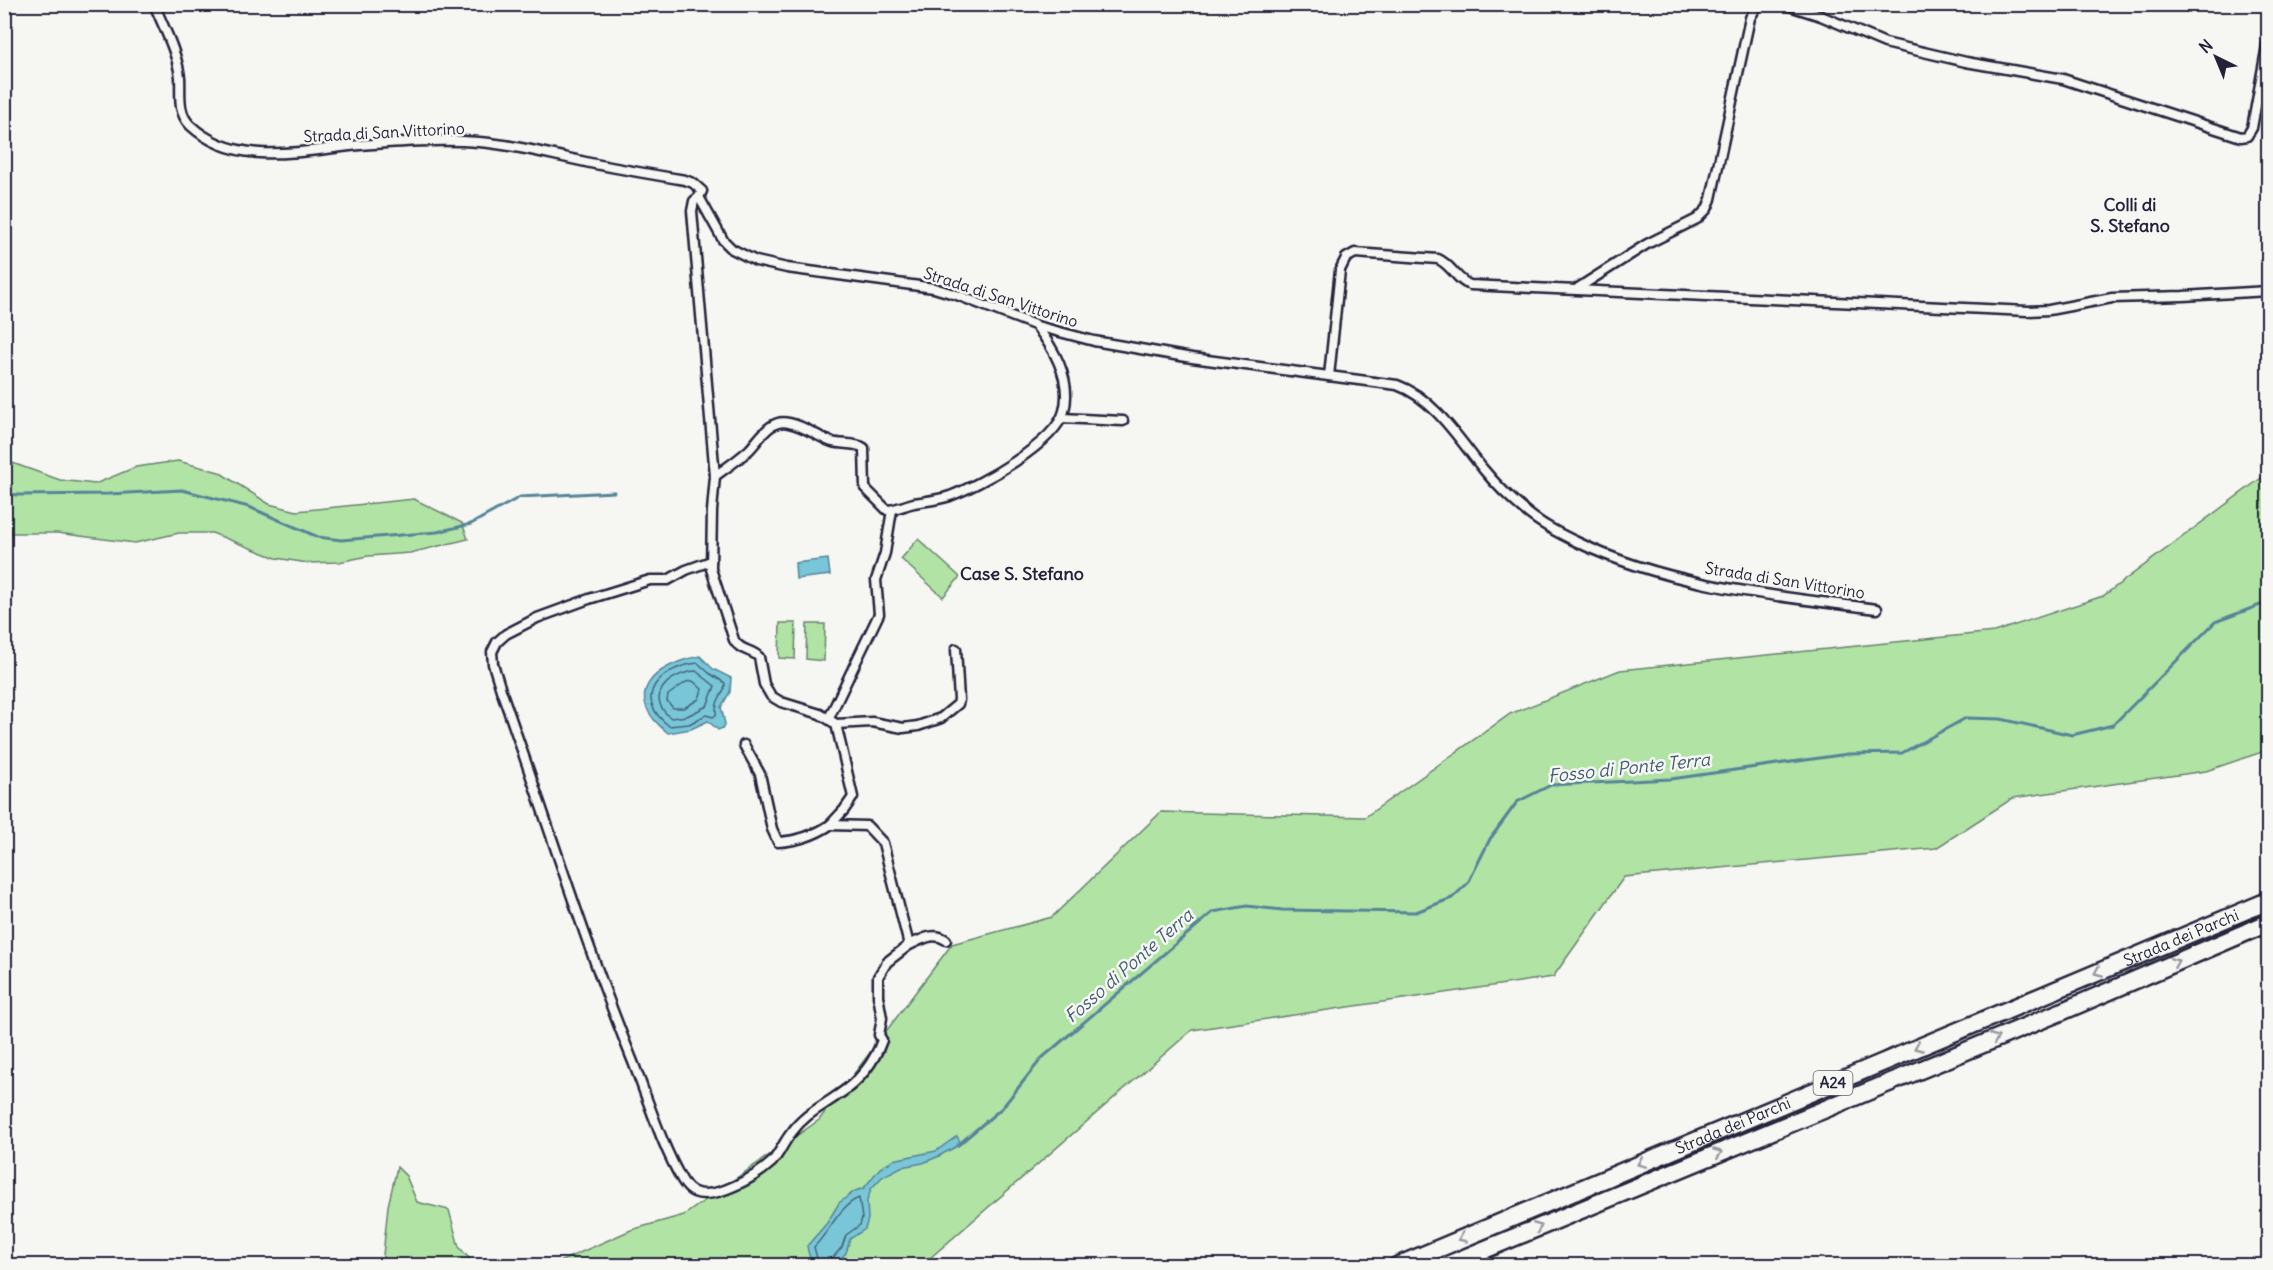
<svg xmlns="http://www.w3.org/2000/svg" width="2273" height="1270" font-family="Delius,sans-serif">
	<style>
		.green { fill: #b0e3a4; stroke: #698270; stroke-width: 1.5 }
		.water { fill: #78c6d7; stroke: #568499; stroke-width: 1.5 }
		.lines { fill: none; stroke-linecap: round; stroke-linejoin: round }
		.shore { stroke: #446479; stroke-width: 1.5 }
		.stream { stroke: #568499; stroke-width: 3 }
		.minor-casing { stroke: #22223b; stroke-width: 13 }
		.motorway-casing { stroke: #22223b; stroke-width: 21 }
		.minor { stroke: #f6f6f2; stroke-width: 8 }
		.motorway { stroke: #f6f6f2; stroke-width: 16 }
		.oneway { stroke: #9797a0 }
		.labels { text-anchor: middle; stroke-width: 5; stroke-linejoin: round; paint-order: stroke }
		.shield { fill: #f6f6f2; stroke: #626272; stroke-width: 1.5 }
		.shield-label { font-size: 15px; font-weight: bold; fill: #22223b }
		.street-label { font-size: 16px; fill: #22223b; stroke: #f6f6f2 }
		.neighbourhood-label { font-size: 18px; font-weight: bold; fill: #22223b; stroke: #f6f6f2 }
		.water-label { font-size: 18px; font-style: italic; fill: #405b72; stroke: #f6f6f2 }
	</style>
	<rect width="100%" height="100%" fill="#f6f6f2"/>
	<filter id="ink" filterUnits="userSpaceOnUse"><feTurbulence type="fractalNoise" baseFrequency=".0167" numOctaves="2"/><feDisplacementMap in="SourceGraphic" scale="12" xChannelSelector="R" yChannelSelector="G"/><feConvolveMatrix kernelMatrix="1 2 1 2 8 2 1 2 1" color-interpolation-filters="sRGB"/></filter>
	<g filter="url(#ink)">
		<g class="green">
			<path d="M4,460L60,480L95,484L136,467L178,461L219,472L269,504L297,511L414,499L462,523L468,539L410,553L368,556L339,562L308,563L276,558L212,533H179L135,543L57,533H5Z"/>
			<path d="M2268,473V750L2206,771L2013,798L1936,848L1624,877L1553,977L1192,1030L922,1265L550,1266L631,1230L684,1215L819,1120L952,944L1052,917L1161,812L1365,817L1510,714L1620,670L1994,632L2103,596Z"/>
			<path d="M918,539L960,577L943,597L901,559Z"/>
			<path d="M780,623H796L795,659L779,658Z"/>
			<path d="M807,624H825L824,661L806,659Z"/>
			<path d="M397,1167L406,1176L417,1202L449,1210L459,1247L475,1265H382L388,1206Z"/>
		</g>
		<g class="water">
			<path d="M828,559L830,575L796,579L795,563Z"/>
			<path d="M700,656L713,669L731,678L730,692L721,707L725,724L723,728L718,730L708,721L691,729L668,733C620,695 653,665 700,656Z"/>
			<path d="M957,1136L961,1144L937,1157L923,1163L901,1167L882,1177L871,1189L867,1201L868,1219L865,1229L850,1239L846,1253L834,1265C815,1266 810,1266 807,1246L827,1223L839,1203L855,1191L864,1188L880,1168L893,1160L936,1151Z"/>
		</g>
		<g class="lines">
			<g class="shore">
				<path d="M698,663L709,673L725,683C725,696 715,696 716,715L713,717L706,715L689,724L669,726C630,696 661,667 698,663Z"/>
				<path d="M696,671L715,686L707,706L687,716L671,718C643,696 670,673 696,671Z"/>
				<path d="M693,681L702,689L699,699L684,708H673L667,701L668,695L686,682Z"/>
				<path d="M819,1266L814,1247C829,1232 840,1205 859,1198L862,1218L860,1225L846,1235L842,1247L831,1260L830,1266"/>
			</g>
			<g class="stream">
				<path d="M4,493L17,495L109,494L182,490L249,507L318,537L341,540L437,532L471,524L520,497L614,492"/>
				<path d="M958,1145L1002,1108L1042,1058L1213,912L1247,906L1282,910L1416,912L1452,898L1468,883L1490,839L1517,802L1551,785L1671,779L1848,754L1902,753L1966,718L2001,719L2072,735L2113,725L2215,622L2268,602"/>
			</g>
			<g class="minor-casing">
				<g id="minor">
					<path d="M154,4C164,28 177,52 180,77C181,94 177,112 190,125C237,169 304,150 360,145C399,142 440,139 479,142C518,145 556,156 595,164C625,170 655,175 685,180L693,183L702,191L699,197L723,240L732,249L756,261L787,268L934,288L957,295L1037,326L1094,341L1192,358L1397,385C1434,398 1460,441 1484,470C1497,486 1513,501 1529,514C1544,526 1560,534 1577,542C1670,587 1776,596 1877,609"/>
					<path d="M1783,4L1821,16L1885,43L1966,62L2063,79L2241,137L2247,136L2252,128L2268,40"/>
					<path d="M699,197L694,201L692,211L715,476L712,511L711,569L734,640C740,651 751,649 759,657L764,684L771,696L781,702L820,714L836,724L853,797L844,810L830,825L867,826L883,843L909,945C921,940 934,931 946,940"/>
					<path d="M1578,288L1647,244L1697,219L1707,209L1711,199L1750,18L1758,4"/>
					<path d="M1329,376L1340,270L1346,258L1355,253L1438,259C1452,265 1456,280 1470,285L2028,311L2049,310L2112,298L2183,296L2268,291"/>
					<path d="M1062,418L1123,421"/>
					<path d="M715,476C726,468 738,460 749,450C760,439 770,418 789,423C805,426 818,437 832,442C843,445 855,442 864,448L865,488L887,510C896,510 905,505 914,503C926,501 938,500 950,496C980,485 1056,443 1064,411C1072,381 1054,349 1037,327"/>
					<path d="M711,561L686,570L668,580H650L589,599L537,618L506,634L497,642L492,652L493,664L501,690C545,814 584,941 633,1062C648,1100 662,1146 682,1180C685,1185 689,1190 694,1192C715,1201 757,1176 772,1162C780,1153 784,1141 792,1132C804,1115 821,1107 838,1095C858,1082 874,1063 882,1040L879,1035L882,1018L878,996V977L887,962L909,945"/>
					<path d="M829,718L879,614L876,580L885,553L892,510"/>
					<path d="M836,724L872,722L903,728L918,726L941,718L958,704L959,700L956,649"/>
					<path d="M744,745L760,774L772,829L778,842C796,841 815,835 830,825"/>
				</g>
			</g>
			<g class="motorway-casing">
				<g id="motorway">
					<path id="s1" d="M1397,1266L2268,901"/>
					<path d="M1445,1266L2063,1011L2268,923"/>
				</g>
			</g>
			<use href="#minor" class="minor"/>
			<use href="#motorway" class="motorway"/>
		</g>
		<defs><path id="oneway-chevron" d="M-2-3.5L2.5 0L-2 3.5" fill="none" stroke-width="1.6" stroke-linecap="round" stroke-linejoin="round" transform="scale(1.5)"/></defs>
		<g class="oneway">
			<use href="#oneway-chevron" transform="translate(2175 962) rotate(-23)"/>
			<use href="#oneway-chevron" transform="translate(2098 972) rotate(157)"/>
			<use href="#oneway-chevron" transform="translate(1995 1038) rotate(-22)"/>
			<use href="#oneway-chevron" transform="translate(1918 1047) rotate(157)"/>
			<use href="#oneway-chevron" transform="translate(1718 1153) rotate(-22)"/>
			<use href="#oneway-chevron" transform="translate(1641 1163) rotate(157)"/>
			<use href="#oneway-chevron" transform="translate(1538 1227) rotate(-22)"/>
			<use href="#oneway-chevron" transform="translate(1462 1238) rotate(157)"/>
		</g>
	</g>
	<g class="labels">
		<rect class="shield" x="1813.5" y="1071" width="39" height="24" rx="4.5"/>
		<g class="shield-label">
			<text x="1833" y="1088">A24</text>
		</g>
		<g class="street-label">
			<text transform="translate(384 132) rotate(-3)" y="6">Strada di San Vittorino</text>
			<text transform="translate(1001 297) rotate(18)" y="6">Strada di San Vittorino</text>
			<text transform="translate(1785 580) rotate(9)" y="6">Strada di San Vittorino</text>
			<text dy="6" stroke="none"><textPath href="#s1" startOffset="850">Strada dei Parchi</textPath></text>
			<text dy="6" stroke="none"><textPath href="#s1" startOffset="364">Strada dei Parchi</textPath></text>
		</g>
		<g class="neighbourhood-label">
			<text x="2130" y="211">Colli di<tspan x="2130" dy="21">S. Stefano</tspan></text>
			<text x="1022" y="580">Case S. Stefano</text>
		</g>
		<g class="water-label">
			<text transform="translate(1629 768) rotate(-6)" y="6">Fosso di Ponte Terra</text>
			<text transform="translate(1129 966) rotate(-41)" y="6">Fosso di Ponte Terra</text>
		</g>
	</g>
	<rect width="2273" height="1270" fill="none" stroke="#f6f6f2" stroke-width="24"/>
	<rect x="12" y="12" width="2249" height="1246" fill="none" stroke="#22223b" stroke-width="2" filter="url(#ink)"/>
	<g transform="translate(2216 57) rotate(317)" stroke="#f6f6f2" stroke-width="4.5" paint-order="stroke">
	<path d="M0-4.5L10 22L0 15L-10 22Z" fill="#22223b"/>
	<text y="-9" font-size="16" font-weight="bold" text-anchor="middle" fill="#22223b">N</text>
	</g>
</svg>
